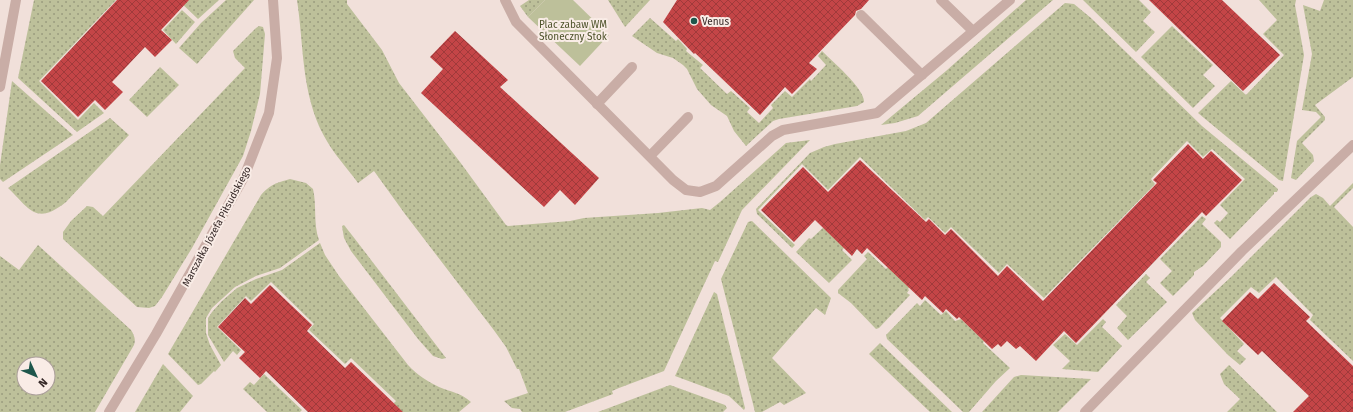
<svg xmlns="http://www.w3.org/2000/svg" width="1353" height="412" font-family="'Fira Sans',sans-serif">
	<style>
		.grass { fill: url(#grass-dots); fill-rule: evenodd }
		.park { fill: #bdc09a }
		.building { fill: url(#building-cross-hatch) }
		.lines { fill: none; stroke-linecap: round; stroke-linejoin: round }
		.minor { stroke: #c9ada6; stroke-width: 10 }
		.poi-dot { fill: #1d564b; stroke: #f9ece6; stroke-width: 1.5 }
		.labels { text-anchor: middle; stroke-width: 4; stroke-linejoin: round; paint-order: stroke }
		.poi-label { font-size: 10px; fill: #352827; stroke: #f9ece6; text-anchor: start }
		.park-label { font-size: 10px; fill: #4e532b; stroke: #f9ece6 }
		.street-label { font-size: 10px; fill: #352827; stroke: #f9ece6 }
	</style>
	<defs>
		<pattern id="grass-dots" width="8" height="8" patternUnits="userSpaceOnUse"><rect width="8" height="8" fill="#bdc09a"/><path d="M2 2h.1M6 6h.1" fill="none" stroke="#9a9c7e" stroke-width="1.8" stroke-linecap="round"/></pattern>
		<pattern id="building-cross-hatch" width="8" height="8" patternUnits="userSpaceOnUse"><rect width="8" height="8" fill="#c44547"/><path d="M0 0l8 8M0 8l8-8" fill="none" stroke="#a03a3b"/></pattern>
	</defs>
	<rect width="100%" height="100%" fill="#f1e0da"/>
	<g class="grass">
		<path d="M34,0H116L39,81L78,120L94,103L104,113L77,132L18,78Z"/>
		<path d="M171,0L195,22L176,44L163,30L182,10Z"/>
		<path d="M178,0H219L198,19Z"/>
		<path d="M226,0H254L197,64L179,48L201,23Z"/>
		<path d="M297,0H347V4L382,50L399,83L460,162L506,225L508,226L570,221L584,218L658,213L702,208L710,210L720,202L786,143L810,140L742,210L718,262L715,261L664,371L619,388L612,391L613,394L565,412H522L520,409L512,408L504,401L528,393L519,369H517L506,347L493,329L405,214L374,171L358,183C347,168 333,153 324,136C301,93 304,46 297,0Z"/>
		<path d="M529,0H545L528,17L520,6Z"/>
		<path d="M608,0H650L625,27Z"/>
		<path d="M1026,0H1053L918,116L895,123L881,125L946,71Z"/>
		<path d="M1083,0H1139L1151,12L1143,21L1155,32L1136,52Z"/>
		<path d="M1259,0H1296L1295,5L1304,55L1283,181L1279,180L1198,113L1231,81L1246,95L1284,55L1263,34L1277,20Z"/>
		<path d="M1324,0H1353V77L1315,105L1325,117V120L1302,143L1313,155L1314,161L1296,180L1291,178L1297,141L1321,117L1316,112L1302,110L1312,54L1303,5L1320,11Z"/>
		<path d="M1065,3L1074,4L1091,18L1202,126L1278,189L1277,192H1274V194L1230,239L1214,223L1217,220L1220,222L1228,213L1220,205L1245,179L1212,149L1203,157L1187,141L1151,179L1155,184L1044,298L1007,264L999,273L951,227L945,233L928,217L925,220L860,157L828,190L802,164L758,210L795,245L792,248L757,214L756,209L810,153L824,147L835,144L906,131L926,123Z"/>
		<path d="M650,18L676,41L678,39L687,49L686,51L703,65L700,68L727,94L731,91L750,108L747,112L759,123L773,108L771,105L785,91L792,97L810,79L811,81L826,65L818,56L822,51C832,61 865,89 864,102L857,106L779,119L773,121L746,146L734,131L727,116L711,105L697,89L687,69L683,65L673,58L657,53L632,36Z"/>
		<path d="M259,26L263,27L265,34L260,94L251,131L243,156L192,248L162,297L155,306L149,308L137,307L63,239V232L71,221L87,206L93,207L103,216L245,68L235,58L233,51L256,28Z"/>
		<path d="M1172,26L1213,65L1203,75L1215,86L1193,108L1141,57Z"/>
		<path d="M160,67L179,85L147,117L129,100Z"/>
		<path d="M12,81L73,135L3,182L0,179V165Z"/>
		<path d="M110,118L129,135L66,202C36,226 30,209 8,188Z"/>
		<path d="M290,179L306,183L313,189C317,206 313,223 319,240L280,268L256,276L235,287L212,308L206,318V333L210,345L221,365L215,372L214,371L201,384L198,385L168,354L261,195C271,184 276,183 290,179Z"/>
		<path d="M1353,183V188L1334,207L1353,227V361L1310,320L1313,315L1276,277L1259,293L1251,287L1220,318L1244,344L1237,351L1246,359L1240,365L1228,355L1195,320L1192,313L1231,277L1311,197L1316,194L1323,198L1330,206Z"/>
		<path d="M1202,216L1206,219L1202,224L1221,242V247L1203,266L1194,272V275L1173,296L1160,283L1172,271L1160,259Z"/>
		<path d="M752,221L831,298L825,315L816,308L772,358L806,393L784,405L780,402L762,412H755L753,404L721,279L748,222Z"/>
		<path d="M827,224L848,244L842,250L852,260L829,283L796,252L809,238L811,239Z"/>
		<path d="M344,225L355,239L446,358L442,359L433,356L418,339L351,251L344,238L342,226Z"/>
		<path d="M320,243L325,255L339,276L408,365C417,375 427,381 439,387C451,392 461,393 471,402L459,412H386L396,401L351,358L345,364L309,330L314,324L271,282L251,301L246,296L217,327L241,350L237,355L233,351L224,362L208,335V318L212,312L222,301L237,288L256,279L282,270Z"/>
		<path d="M38,245L131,330C134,335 136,339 134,345L95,412H0V256L19,270ZM24,364H48V388H24Z"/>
		<path d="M868,252L886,269L890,265L911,285L908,289L909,290L907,293L910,295L879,328L876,329L851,303L838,293V290L867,259L864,256Z"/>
		<path d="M1146,274L1150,278L1146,282L1167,302L1128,340L1117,328L1127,316L1116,305Z"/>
		<path d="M714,292L717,294L745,408L744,410L729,396L675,376Z"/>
		<path d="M925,300L941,315L946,311L955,321L961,319L984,341L983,343L1010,368L996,381L969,412H963L887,339L886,335L917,303L920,306Z"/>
		<path d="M1103,319L1106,322L1102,327L1122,346L1098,372L1062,369L1070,361L1053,345L1065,334L1077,345Z"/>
		<path d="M880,343L952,412H930L869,354Z"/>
		<path d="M163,364L193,396L180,412H135Z"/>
		<path d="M1229,365L1277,412H1227L1240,399L1224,384L1220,374Z"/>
		<path d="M264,374L302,410L300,412H267L243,389L250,382L254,385Z"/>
		<path d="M1021,375L1091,379L1058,412H982L1014,377Z"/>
		<path d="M670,385L725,405L727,408L723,412H598Z"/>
	</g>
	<path class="park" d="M545,0H573L609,35L580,66L528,17Z"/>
	<g class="building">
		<path d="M117,0H189L161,30L172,40L155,57L145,47L112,82L123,92L105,110L95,100L78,117L41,81Z"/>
		<path d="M677,0H869L861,9L856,11L855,15L809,63L817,69L792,94L785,87L760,115L695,53L694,54L663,22Z"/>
		<path d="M1149,0H1222L1280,55L1243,91Z"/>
		<path d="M455,31L508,80L500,87L599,178L575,205L560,190L544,207L421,93L443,69L430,57Z"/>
		<path d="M1188,144L1203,159L1211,151L1242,180L1206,216L1202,212L1076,343L1064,331L1036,361L1020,346L1016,349L1007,341L1001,347L998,344L992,349L959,317L957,319L946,309L943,313L925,296L922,300L867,248L862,254L857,249L852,256L815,220L794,242L761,210L803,167L828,192L860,160L926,222L929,219L945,235L951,229L998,276L1007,266L1043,301L1157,183L1153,180Z"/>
		<path d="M1274,283L1310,317L1306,321L1353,366V412H1293L1309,396L1262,351L1258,355L1222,321L1250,292L1258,299Z"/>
		<path d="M270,285L312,325L307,331L345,368L351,362L403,412H308L266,371L260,378L239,358L245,352L218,327L245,298L251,304Z"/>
	</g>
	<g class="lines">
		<g class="minor">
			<path d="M505,0L516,22L673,180L686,190L700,192L716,186L772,136L783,130L877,113L1010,0"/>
			<path d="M941,0L973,31"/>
			<path d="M861,15L922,75"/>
			<path d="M0,87L16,0"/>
			<path d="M597,104L632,67"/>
			<path d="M650,156L688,117"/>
			<path d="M109,412L156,334L244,177L269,113L277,58L273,0"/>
			<path d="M1085,412L1242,251L1353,145"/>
		</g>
	</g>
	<circle class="poi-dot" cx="694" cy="21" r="4"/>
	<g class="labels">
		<g class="poi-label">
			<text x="702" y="25">Venus</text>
		</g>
		<g class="park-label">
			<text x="573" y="28">Plac zabaw WM<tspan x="573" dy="12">Słoneczny Stok</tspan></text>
		</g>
		<g class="street-label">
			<text transform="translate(216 226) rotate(-62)" y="4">Marszałka Józefa Piłsudskiego</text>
		</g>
	</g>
	<g transform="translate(36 376) rotate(134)"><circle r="19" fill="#f9ece6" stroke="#ab9e9a"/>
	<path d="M0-3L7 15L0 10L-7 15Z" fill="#1d564b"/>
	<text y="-6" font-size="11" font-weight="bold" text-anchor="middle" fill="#352827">N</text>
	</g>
</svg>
